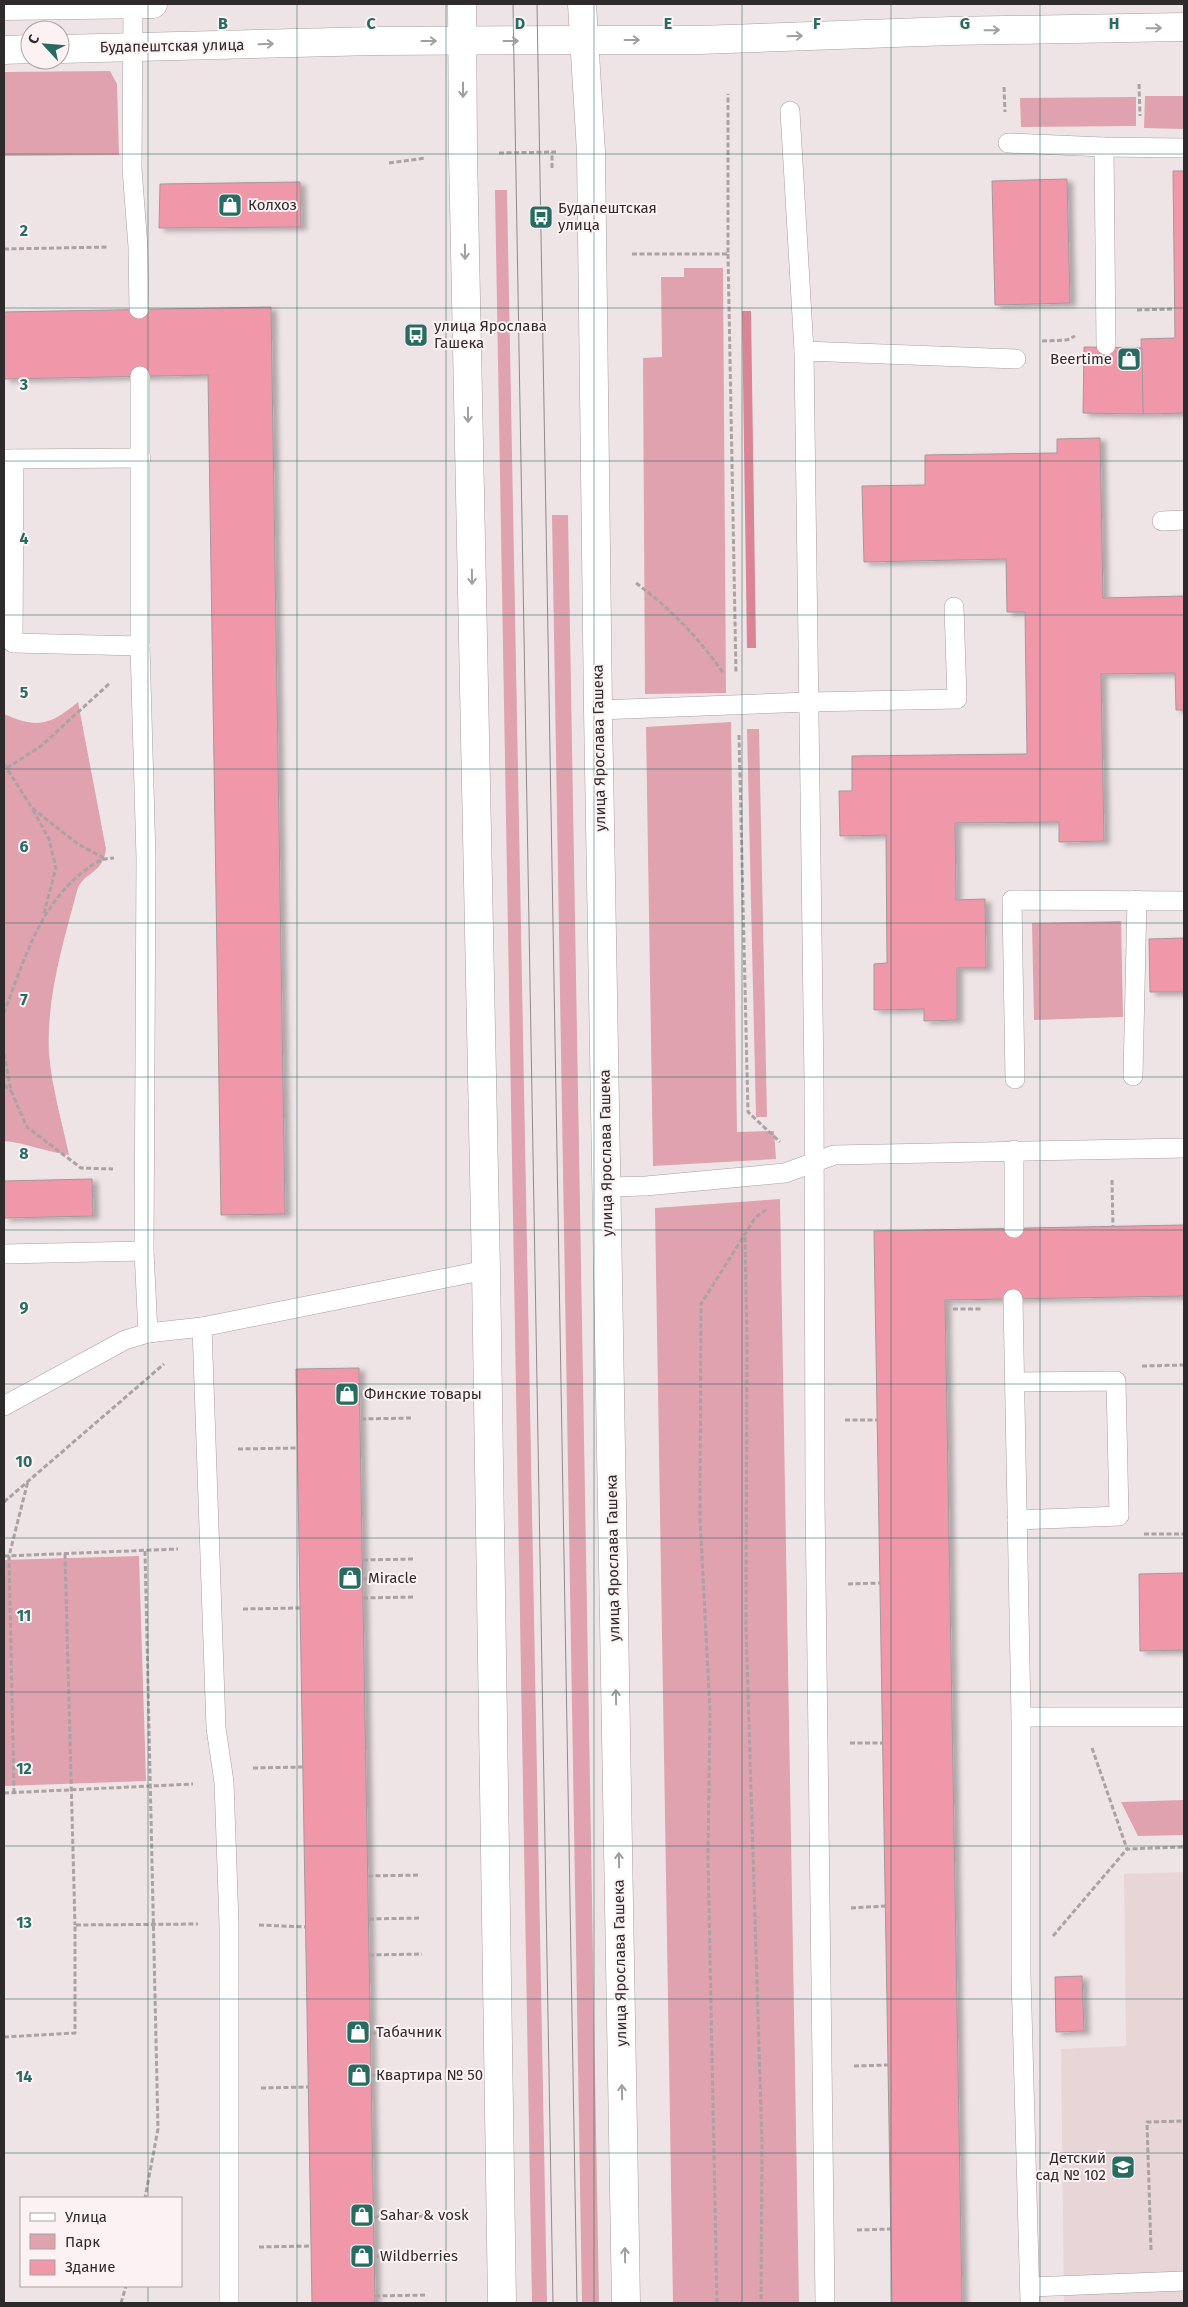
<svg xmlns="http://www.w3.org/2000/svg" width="1188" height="2307" font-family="'Fira Sans',sans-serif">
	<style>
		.built { fill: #e8d5d8 }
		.green { fill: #dfa2ae }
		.forest { fill: #da8496 }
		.building { fill: #f098aa; stroke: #a3999b; filter: url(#shadow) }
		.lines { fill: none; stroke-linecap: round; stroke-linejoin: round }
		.service-casing { stroke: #a89d9f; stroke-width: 20 }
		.minor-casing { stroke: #a89d9f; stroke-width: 29 }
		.tertiary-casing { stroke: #a89d9f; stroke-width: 29 }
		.path { stroke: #aba2a3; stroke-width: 3; stroke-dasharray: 5 2.5; stroke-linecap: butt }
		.service { stroke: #fff; stroke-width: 19 }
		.minor { stroke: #fff; stroke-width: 28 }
		.tertiary { stroke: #fff; stroke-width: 28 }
		.tram { stroke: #91898a; stroke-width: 1 }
		.oneway { stroke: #a1a0a0 }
		.grid { fill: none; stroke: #266c61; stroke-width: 1; stroke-opacity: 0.55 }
		.labels { text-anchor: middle; stroke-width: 4; stroke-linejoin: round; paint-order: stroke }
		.street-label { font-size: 15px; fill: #2f2b2c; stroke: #fcf1f3 }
		.poi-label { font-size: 15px; fill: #2f2b2c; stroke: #fcf1f3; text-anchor: start }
		.grid-label { font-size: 16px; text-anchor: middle; font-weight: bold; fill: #266c61; stroke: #fcf1f3; stroke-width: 4; stroke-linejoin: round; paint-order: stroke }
	</style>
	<defs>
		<filter id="shadow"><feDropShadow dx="5.5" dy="3" stdDeviation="2.5" flood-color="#0004"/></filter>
	</defs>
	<rect width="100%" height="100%" fill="#efe4e5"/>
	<path class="built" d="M1184,1872V2303H1064L1061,2049L1126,2046L1124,1874Z"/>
	<g class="green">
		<path d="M110,71L117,84L119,155L4,156V72Z"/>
		<path d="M1145,96H1184V129L1144,128Z"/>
		<path d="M1136,97V126L1021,127L1020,98Z"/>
		<path d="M495,190H507L547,2303H532Z"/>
		<path d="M684,268H723L726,693L645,694L643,358L662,357L661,277H684Z"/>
		<path d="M552,515H568L599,2303H582Z"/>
		<path d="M78,702L106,849C103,875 82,872 77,891C63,944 46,998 49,1054C52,1088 62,1122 69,1155C47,1152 26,1143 4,1141V714C38,729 50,725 78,702Z"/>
		<path d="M731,722L737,1132L774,1131L776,1159L653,1166L646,727Z"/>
		<path d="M747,729H759L767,1117H756Z"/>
		<path d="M1121,921L1123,1017L1034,1020L1032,923Z"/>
		<path d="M780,1199L799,2303H673L655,1208Z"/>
		<path d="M139,1556L146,1781L4,1786V1560Z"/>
		<path d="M1184,1800V1835L1138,1836L1121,1802Z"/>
	</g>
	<path class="forest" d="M742,311H751L756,648H747Z"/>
	<g class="building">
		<path d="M1173,171H1184V413L1143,414L1141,339L1175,338Z"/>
		<path d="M1067,179L1070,303L995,305L992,181Z"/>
		<path d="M300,182L301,227L159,228L160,184Z"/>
		<path d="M271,307L285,1214L221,1215L208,375L4,379V312Z"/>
		<path d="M1084,347L1142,348L1143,414L1083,413Z"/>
		<path d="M1100,438L1103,598L1184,596V710H1176L1175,673L1101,674L1104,841L1059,842V822L955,823L956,900L985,899L986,968H957V1020L924,1021V1009L874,1010V964L887,963L886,835L840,836L839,791H852V756L1027,754L1025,612H1007L1006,559L864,562L862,486L925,485V455L1057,453V439Z"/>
		<path d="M1184,938V992H1150L1149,939Z"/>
		<path d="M92,1179L93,1216L4,1218V1181Z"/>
		<path d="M1184,1225V1296L945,1300L962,2303H892L874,1231Z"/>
		<path d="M359,1368L375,2303H312L296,1369Z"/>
		<path d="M1184,1573V1650L1140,1651L1139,1574Z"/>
		<path d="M1082,1976L1084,2031L1056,2032L1055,1977Z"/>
	</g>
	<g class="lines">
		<g class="service-casing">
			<g id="service">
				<path d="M133,4L132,169L138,247L139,309"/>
				<path d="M790,111L804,351L814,1082L815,1501L825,2303"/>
				<path d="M1008,143L1104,147L1184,148"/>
				<path d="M1104,147L1106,345"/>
				<path d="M804,351L1016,359"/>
				<path d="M140,376V646L146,858L144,1251L148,1333"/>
				<path d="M4,459L141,458"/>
				<path d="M14,459L13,643L140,646"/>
				<path d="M1162,521L1184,520"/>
				<path d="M598,710L809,702L957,699L954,607"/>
				<path d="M1133,1076L1137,900"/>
				<path d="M1015,1079L1012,900L1184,901"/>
				<path d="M607,1187L646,1186L785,1173L834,1155L1184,1148"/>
				<path d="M1014,1228V1150"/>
				<path d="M4,1254L144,1251"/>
				<path d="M1013,1299L1021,1717V1974L1030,2303"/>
				<path d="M202,1327L216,1728L224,1782L229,1924V2303"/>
				<path d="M1016,1382L1116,1381L1119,1516L1017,1520"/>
				<path d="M4,1406L125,1340L148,1333L202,1327L486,1270"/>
				<path d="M1021,1717H1184"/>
				<path d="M1030,2287L1184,2281"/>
			</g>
		</g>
		<g class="minor-casing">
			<path id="minor" d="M583,40H698L951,31L1184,27"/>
		</g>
		<g class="tertiary-casing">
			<g id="tertiary">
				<path d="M462,4L463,153L486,1270L502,2303"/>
				<path d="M582,4L591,152L598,710L626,2303"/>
				<path d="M4,6L153,4"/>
				<path d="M60,49L375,41L583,40"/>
				<path d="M4,50L30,49"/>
			</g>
		</g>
		<g class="path">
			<path d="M1139,84L1140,116"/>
			<path d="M1004,87L1005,112"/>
			<path d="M499,153L556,152"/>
			<path d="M389,163L426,158"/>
			<path d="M552,168V152"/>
			<path d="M4,249L108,247"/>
			<path d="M632,254H728V94"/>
			<path d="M728,254L736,674"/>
			<path d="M1137,310L1174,309"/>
			<path d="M1042,341L1067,340L1075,336"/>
			<path d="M636,583C672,610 698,637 724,674"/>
			<path d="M739,735L748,1112L780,1142"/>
			<path d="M4,764L32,808L78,844L104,858"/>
			<path d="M7,768L41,746L110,683"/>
			<path d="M33,810L49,839L56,868L44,913"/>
			<path d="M4,1013C23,963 39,906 83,872C93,864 101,858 114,858"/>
			<path d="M4,1054L11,1091L27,1127L81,1168L113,1169"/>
			<path d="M4,1085L11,1091"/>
			<path d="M1112,1180L1113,1227"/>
			<path d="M745,1237L747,1342L746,1627L762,2144L761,2303"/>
			<path d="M953,1309H983"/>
			<path d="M1142,1366L1184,1365"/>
			<path d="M360,1395L411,1394"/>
			<path d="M361,1419L412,1418"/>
			<path d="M845,1420H877"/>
			<path d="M238,1449L297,1448"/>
			<path d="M4,1502L164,1364"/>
			<path d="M1144,1534H1184"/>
			<path d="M145,1551L158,2129L145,2198"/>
			<path d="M65,1554L75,1925"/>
			<path d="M4,1556L178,1549"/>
			<path d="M363,1560L414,1559"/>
			<path d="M363,1579L415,1577"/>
			<path d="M848,1584L880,1583"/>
			<path d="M363,1598L415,1597"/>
			<path d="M243,1609L300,1608"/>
			<path d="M850,1743H882"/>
			<path d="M1092,1748L1127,1849L1184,1847"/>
			<path d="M253,1768L303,1767"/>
			<path d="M4,1793L193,1784"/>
			<path d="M14,1793L9,1556L28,1481"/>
			<path d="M368,1876L420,1875"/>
			<path d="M851,1908L885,1906"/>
			<path d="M369,1919L421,1918"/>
			<path d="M259,1925L306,1927"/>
			<path d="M1053,1936L1127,1849"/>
			<path d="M369,1955L422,1954"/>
			<path d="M371,2033L423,2032"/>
			<path d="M4,2037L75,2033V1925L198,1924"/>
			<path d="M854,2066L888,2065"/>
			<path d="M371,2075L424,2074"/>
			<path d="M261,2088L308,2087"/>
			<path d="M374,2217L426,2216"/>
			<path d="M857,2230L891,2229"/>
			<path d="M259,2247L311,2246"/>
			<path d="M1151,2250L1147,2122L1184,2121"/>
			<path d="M375,2256H427"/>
			<path d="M375,2296L427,2295"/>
			<path d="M121,2303L126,2286"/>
			<path d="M717,2303L708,1857L710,1712L700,1518L701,1304L755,1218L768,1208"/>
		</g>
		<use href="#service" class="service"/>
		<use href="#minor" class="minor"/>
		<use href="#tertiary" class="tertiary"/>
		<g class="tram">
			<path d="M513,4L553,2303"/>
			<path d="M537,4L577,2303"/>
		</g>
	</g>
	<defs><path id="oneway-shaft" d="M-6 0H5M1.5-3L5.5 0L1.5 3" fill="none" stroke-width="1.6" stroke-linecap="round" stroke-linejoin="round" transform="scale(1.25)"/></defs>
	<g class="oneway">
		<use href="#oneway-shaft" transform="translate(1154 28) rotate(-1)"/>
		<use href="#oneway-shaft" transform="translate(992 30) rotate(-1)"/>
		<use href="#oneway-shaft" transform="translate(795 36) rotate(-2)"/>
		<use href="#oneway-shaft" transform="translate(632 40)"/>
		<use href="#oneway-shaft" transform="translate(429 41)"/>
		<use href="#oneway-shaft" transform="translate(511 41)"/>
		<use href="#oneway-shaft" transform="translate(266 44) rotate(-2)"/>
		<use href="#oneway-shaft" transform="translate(463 90) rotate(90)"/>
		<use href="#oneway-shaft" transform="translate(465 252) rotate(89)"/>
		<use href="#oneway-shaft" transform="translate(468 415) rotate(89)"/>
		<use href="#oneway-shaft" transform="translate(472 577) rotate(89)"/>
		<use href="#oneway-shaft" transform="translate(616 1697) rotate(-91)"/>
		<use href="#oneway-shaft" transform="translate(619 1860) rotate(-91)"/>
		<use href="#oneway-shaft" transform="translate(622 2092) rotate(-91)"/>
		<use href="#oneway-shaft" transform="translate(625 2255) rotate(-91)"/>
	</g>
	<path class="grid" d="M148,4V2198M297,4V2303M446,4V2303M594,4V2303M742,4V2303M891,4V2303M1040,4V2303M4,154H1184M4,308H1184M4,461H1184M4,615H1184M4,769H1184M4,923H1184M4,1077H1184M4,1230H1184M4,1384H1184M4,1538H1184M4,1692H1184M4,1846H1184M4,1999H1184M4,2153H1184M148,2286V2303"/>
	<defs>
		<g id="shop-square" transform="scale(1.25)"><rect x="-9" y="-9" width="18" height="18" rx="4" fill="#266c61" stroke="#fcf1f3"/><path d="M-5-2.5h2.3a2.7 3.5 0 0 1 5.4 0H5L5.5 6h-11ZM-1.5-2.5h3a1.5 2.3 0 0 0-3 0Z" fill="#fff"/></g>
		<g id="bus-square" transform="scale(1.25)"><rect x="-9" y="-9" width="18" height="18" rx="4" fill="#266c61" stroke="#fcf1f3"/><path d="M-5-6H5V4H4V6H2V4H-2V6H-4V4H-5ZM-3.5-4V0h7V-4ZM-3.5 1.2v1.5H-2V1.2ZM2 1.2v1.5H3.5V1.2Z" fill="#fff"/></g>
		<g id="school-square" transform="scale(1.25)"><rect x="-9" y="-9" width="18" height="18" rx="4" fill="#266c61" stroke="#fcf1f3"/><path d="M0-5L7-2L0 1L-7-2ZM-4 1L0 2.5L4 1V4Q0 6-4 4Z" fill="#fff"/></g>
	</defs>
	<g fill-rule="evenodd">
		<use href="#shop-square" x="230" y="205"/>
		<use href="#bus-square" x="541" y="217"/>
		<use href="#bus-square" x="416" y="335"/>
		<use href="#shop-square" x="1129" y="359"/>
		<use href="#shop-square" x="347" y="1394"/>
		<use href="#shop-square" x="350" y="1578"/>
		<use href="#shop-square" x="358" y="2032"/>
		<use href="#shop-square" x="359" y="2075"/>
		<use href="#school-square" x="1123" y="2167"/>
		<use href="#shop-square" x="362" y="2215"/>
		<use href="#shop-square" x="362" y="2256"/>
	</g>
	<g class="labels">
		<g class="street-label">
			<text transform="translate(172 46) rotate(-1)" y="5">Будапештская улица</text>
			<text transform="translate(599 748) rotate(-91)" y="5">улица Ярослава Гашека</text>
			<text transform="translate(606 1153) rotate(-91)" y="5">улица Ярослава Гашека</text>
			<text transform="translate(613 1558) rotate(-91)" y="5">улица Ярослава Гашека</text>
			<text transform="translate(620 1963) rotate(-91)" y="5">улица Ярослава Гашека</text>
		</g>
		<g class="poi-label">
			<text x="248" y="210">Колхоз</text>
			<text x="558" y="213">Будапештская<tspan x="558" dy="17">улица</tspan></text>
			<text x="434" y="331">улица Ярослава<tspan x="434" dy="17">Гашека</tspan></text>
			<text x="1112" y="364" text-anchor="end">Beertime</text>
			<text x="364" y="1399">Финские товары</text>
			<text x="368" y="1583">Miracle</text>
			<text x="376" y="2037">Табачник</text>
			<text x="376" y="2080">Квартира № 50</text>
			<text x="1106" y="2163" text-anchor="end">Детский<tspan x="1106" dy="17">сад № 102</tspan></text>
			<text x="380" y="2220">Sahar &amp; vosk</text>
			<text x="380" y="2261">Wildberries</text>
		</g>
	</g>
	<g class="grid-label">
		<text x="223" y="29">B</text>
		<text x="371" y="29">C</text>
		<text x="520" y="29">D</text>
		<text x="668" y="29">E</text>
		<text x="817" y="29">F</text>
		<text x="965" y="29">G</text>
		<text x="1114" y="29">H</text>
		<text x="24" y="236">2</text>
		<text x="24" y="390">3</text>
		<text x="24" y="544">4</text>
		<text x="24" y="698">5</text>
		<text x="24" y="852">6</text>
		<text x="24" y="1005">7</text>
		<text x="24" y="1159">8</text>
		<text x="24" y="1313">9</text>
		<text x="24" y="1467">10</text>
		<text x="24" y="1621">11</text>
		<text x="24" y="1774">12</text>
		<text x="24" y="1928">13</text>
		<text x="24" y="2082">14</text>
	</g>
	<rect width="1188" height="2307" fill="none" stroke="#2f2b2c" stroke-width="10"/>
	<rect x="20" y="2197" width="162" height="90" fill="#fcf1f3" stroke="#aaa2a3"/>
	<rect x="30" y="2213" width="25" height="8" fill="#ffffff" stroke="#aaa2a3"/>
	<text x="65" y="2222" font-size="15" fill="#2f2b2c">Улица</text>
	<rect x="30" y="2234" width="25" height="15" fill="#dfa2ae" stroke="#aaa2a3"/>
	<text x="65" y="2247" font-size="15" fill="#2f2b2c">Парк</text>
	<rect x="30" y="2260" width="25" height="15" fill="#f098aa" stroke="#aaa2a3"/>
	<text x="65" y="2272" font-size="15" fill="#2f2b2c">Здание</text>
	<g transform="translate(45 45) rotate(296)"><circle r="24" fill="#fcf1f3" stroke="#aaa2a3"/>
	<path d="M0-4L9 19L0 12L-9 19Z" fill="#266c61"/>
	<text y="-8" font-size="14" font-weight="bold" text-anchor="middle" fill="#2f2b2c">С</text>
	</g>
</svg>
